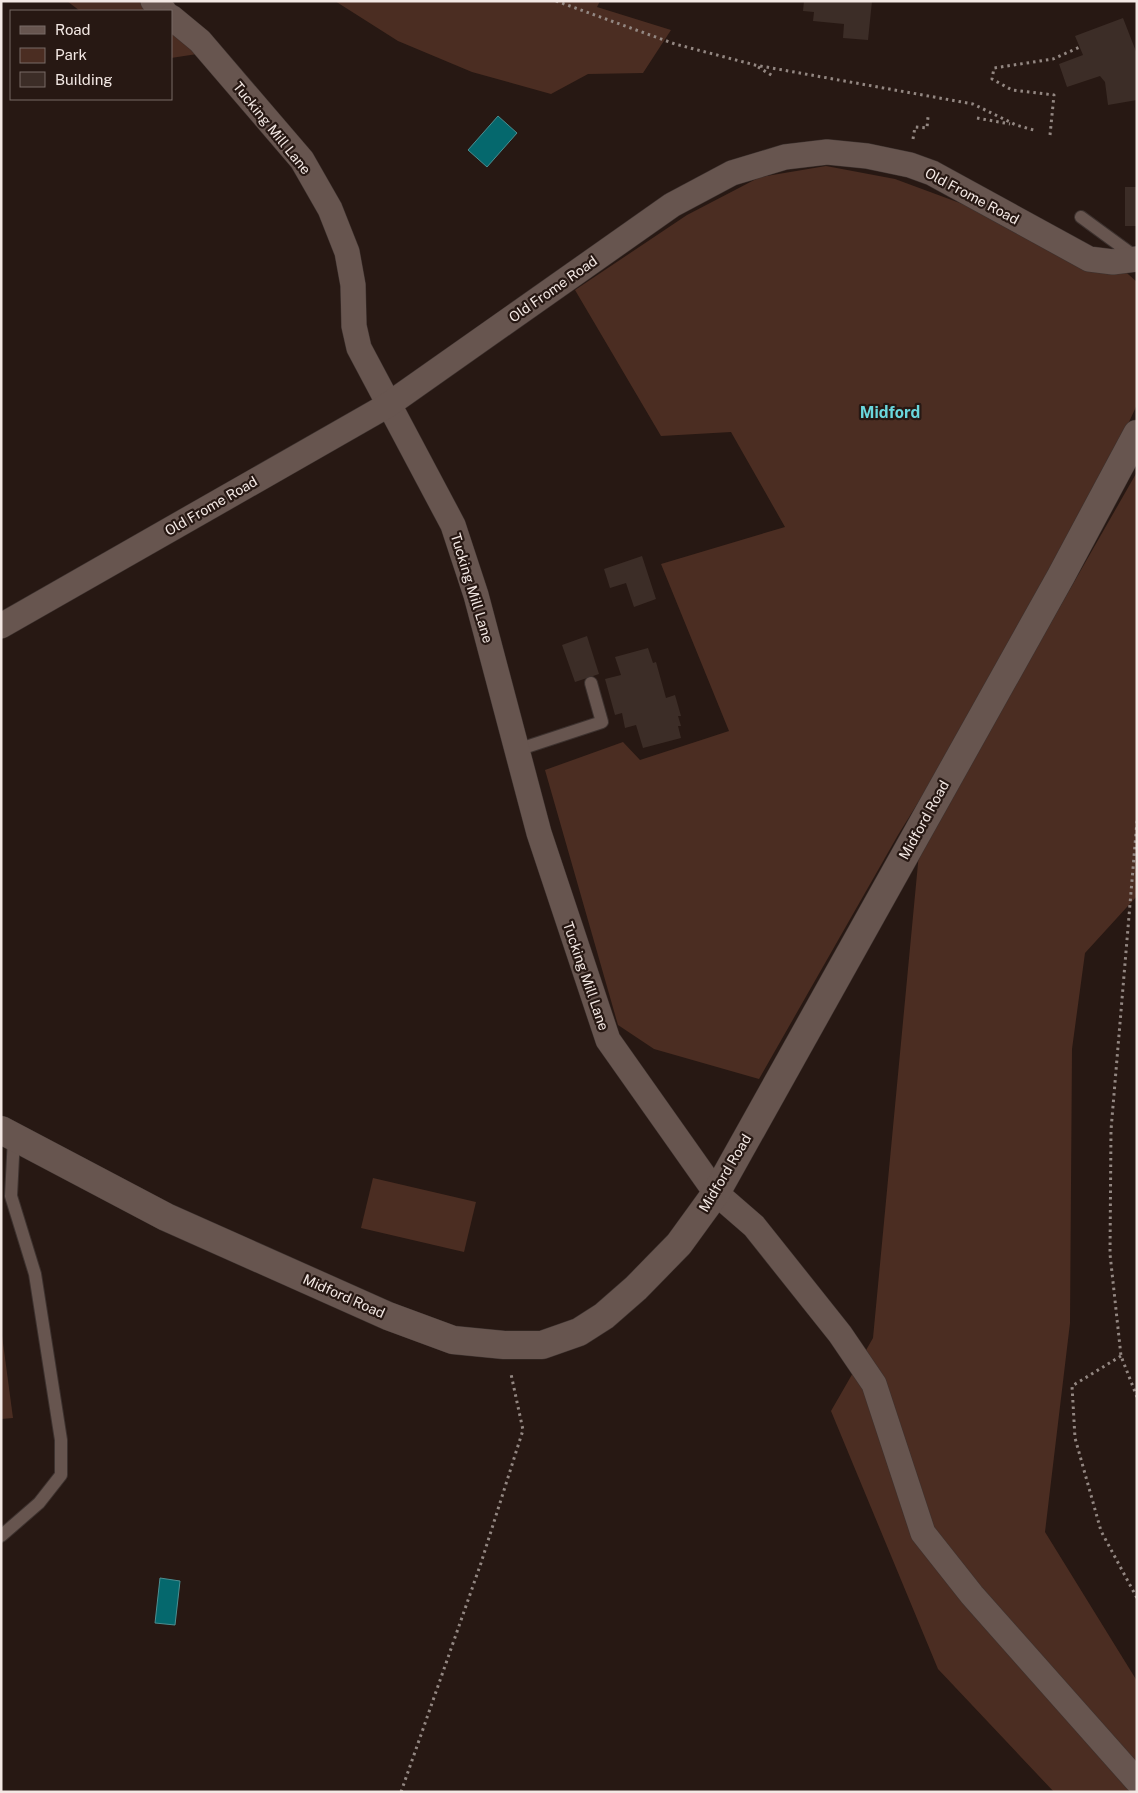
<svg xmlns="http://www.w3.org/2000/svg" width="1138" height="1793" font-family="'Public Sans',sans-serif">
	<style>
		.green { fill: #4b2d22 }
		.water { fill: #05686d; stroke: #4c8e91 }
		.building { fill: #3c2d27 }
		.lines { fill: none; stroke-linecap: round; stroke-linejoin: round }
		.lane-casing { stroke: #3d322f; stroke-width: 14 }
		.street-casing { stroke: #3d322f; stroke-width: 26 }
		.secondary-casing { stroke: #3d322f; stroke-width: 29 }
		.path { stroke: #938782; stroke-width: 3; stroke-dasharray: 2.5 4; stroke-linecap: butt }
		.lane { stroke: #67554f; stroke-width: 12 }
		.street { stroke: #67554f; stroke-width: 25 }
		.secondary { stroke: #67554f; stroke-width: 28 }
		.labels { text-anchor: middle; stroke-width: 4.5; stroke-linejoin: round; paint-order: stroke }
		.street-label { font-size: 14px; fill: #f3e8e4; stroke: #271813 }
		.quarter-label { font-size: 16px; font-weight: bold; fill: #6ad7dd; stroke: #271813 }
	</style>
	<rect width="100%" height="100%" fill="#271813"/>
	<g class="green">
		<path d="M67,1H142L156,11H80Z"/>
		<path d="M335,1H600L597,7L671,30L643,73L588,74L551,94L472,72L398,41Z"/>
		<path d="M171,23L210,52L171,58Z"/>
		<path d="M826,166L895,179L1111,259L1137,282V404L1135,409L1057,578L898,835L759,1079L654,1049L618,1025L545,770L623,742L640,760L729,731L661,564L785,527L731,432L661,436L575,290L687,215L760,177Z"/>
		<path d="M1137,472V896L1085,953L1072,1049L1070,1323L1045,1532L1137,1681V1792H1054L938,1669L831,1411L873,1338L919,853Z"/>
		<path d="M373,1178L476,1202L464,1252L361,1228Z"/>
		<path d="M1,1328L13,1418L1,1419Z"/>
	</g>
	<g class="water">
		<path d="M498,116L517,133L487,167L468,150Z"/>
		<path d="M160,1578L180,1581L175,1625L155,1623Z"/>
	</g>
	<g class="building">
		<path d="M804,1H872L868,40L843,38L844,24L813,21L814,12L803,11Z"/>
		<path d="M1123,18L1137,54V100L1108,105L1105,82L1100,76L1067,87L1059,64L1083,55L1075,36Z"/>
		<rect x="1125" y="187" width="12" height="39"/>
		<path d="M642,556L656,599L634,607L626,583L610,588L604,569Z"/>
		<path d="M587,636L599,674L575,682L562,645Z"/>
		<path d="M648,648L653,663L656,662L666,698L675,695L681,716H678L681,726H678L681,738L643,748L636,725L625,728L622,713L615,715L605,679L621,675L615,657Z"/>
	</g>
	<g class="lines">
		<g class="lane-casing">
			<g id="lane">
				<path d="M1081,217L1137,258"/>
				<path d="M517,750L602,722L591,683"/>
				<path d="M1,1536L39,1503L61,1475V1440L35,1274L11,1196L14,1137"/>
			</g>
		</g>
		<g class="street-casing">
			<g id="street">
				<path d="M153,1L164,11"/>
				<path d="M171,17L200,41L302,160L330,209L347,252L353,285L354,326L359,348L453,525L476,595L539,833L608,1040L716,1193L754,1226L840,1334L874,1384L923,1533L972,1595L1137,1781"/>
				<path d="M1,626L388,405L672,205L732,173L785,157L827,152L867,156L910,165L932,173L1089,259L1113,262L1137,259"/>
			</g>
		</g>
		<g class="secondary-casing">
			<path id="secondary" d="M1,1130L166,1217L388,1316L453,1340L504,1345H542L579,1332L604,1316L636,1288L679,1244L716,1193L1061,576L1137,434"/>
		</g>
		<g class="path">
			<path d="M556,1L675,44L755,65L973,104L1016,125L1037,131"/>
			<path d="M758,67L773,76"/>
			<path d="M977,118L1010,124"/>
			<path d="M1050,135L1054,95L1012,90L992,79L994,68L1053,59L1080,47"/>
			<path d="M913,139L915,127L927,128L928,117"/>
			<path d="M1137,821L1111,1130L1110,1254L1121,1356L1137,1397"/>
			<path d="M1121,1356L1072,1386L1075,1438L1101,1531L1137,1598"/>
			<path d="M401,1792L481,1563L523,1430L511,1374"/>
		</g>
		<use href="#lane" class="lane"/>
		<use href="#street" class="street"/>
		<use href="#secondary" class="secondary"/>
	</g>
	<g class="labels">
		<g class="street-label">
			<text transform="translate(272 128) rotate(51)" y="5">Tucking Mill Lane</text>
			<text transform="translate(972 196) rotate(28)" y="5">Old Frome Road</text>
			<text transform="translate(553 289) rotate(-35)" y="5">Old Frome Road</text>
			<text transform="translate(211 506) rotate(-30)" y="5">Old Frome Road</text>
			<text transform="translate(472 588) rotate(73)" y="5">Tucking Mill Lane</text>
			<text transform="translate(924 820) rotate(-61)" y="5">Midford Road</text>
			<text transform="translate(586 976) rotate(71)" y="5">Tucking Mill Lane</text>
			<text transform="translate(725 1173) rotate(-59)" y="5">Midford Road</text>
			<text transform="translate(344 1296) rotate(24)" y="5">Midford Road</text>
		</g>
		<g class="quarter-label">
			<text x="890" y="418">Midford</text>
		</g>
	</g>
	<rect width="1138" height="1793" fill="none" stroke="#f3e8e4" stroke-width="5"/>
	<rect x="10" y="10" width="162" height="90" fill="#271813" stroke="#796b67"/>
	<rect x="20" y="26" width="25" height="8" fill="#67554f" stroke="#796b67"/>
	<text x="55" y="35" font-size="15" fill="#f3e8e4">Road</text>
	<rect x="20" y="48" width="25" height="15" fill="#4b2d22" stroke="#796b67"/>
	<text x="55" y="60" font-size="15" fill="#f3e8e4">Park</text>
	<rect x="20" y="72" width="25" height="15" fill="#3c2d27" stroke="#796b67"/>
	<text x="55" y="85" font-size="15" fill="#f3e8e4">Building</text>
</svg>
